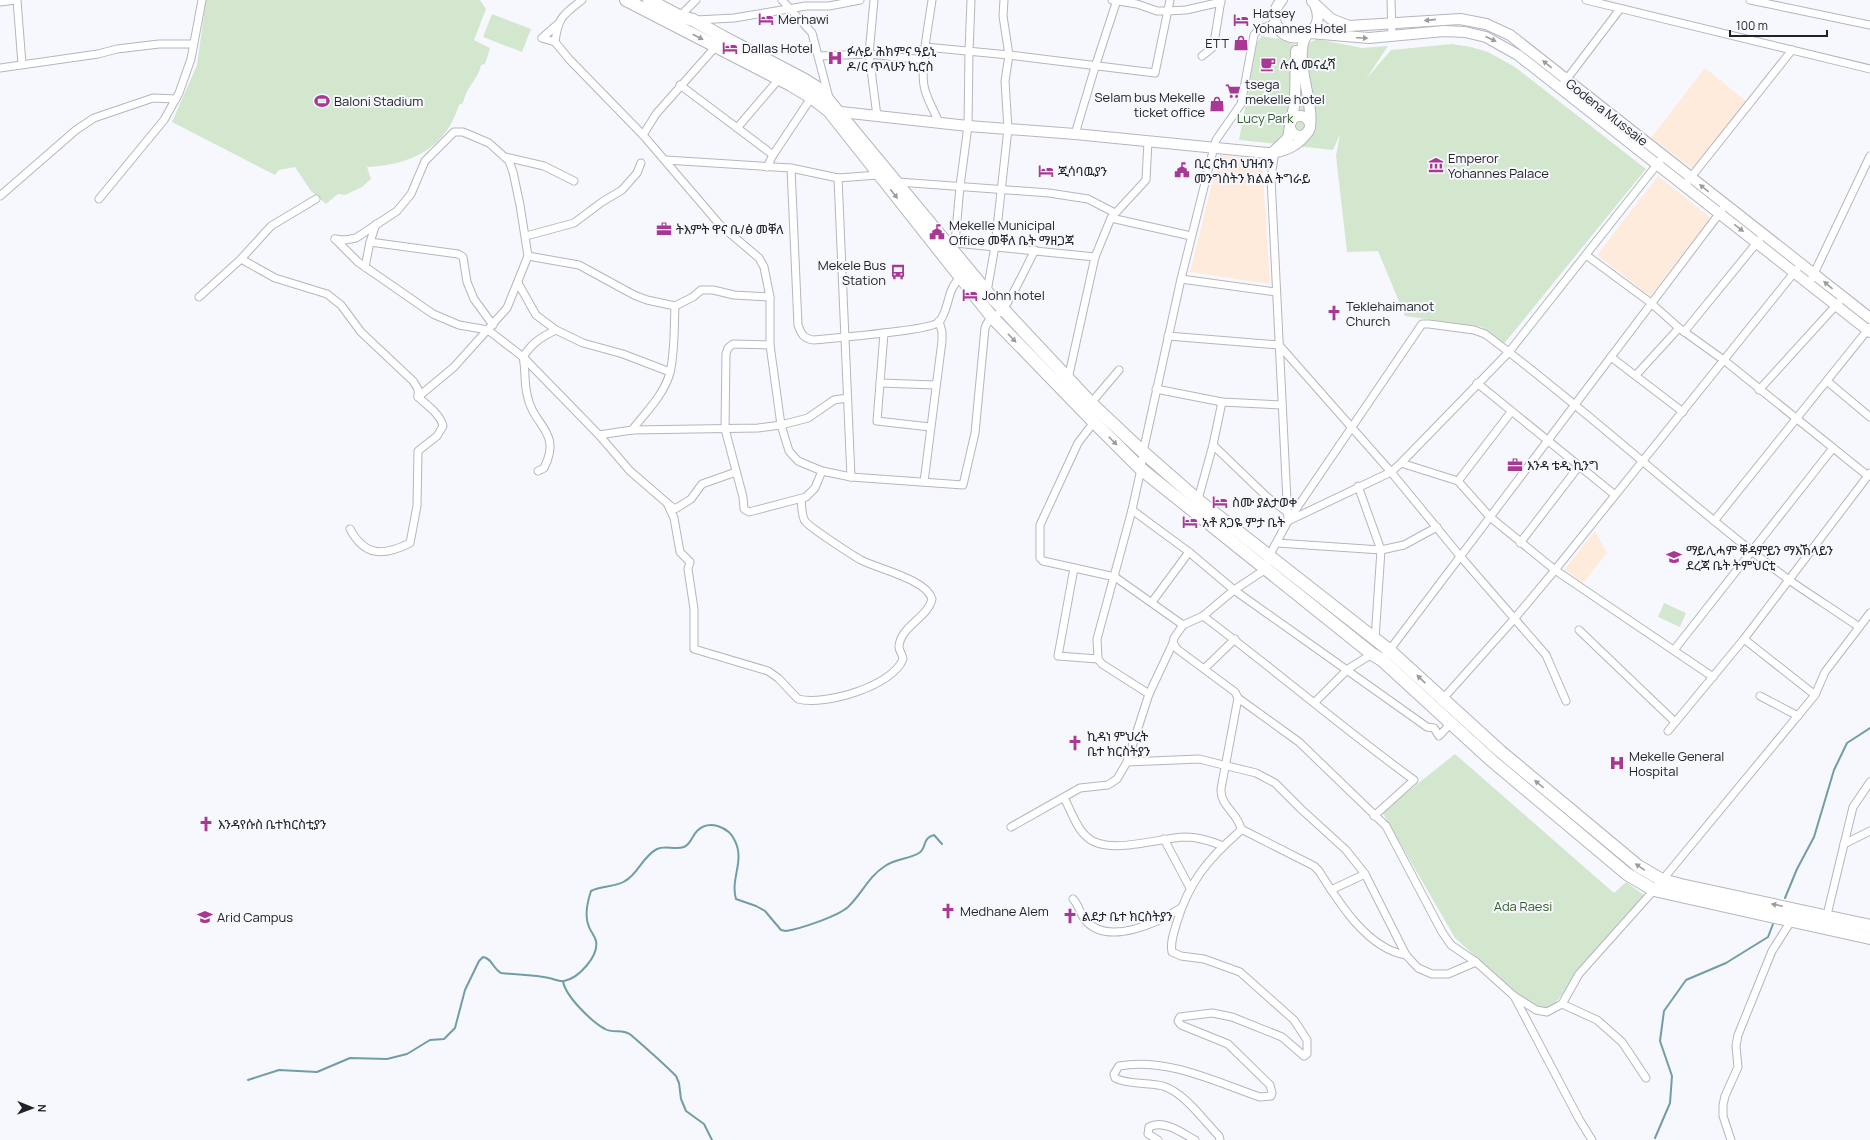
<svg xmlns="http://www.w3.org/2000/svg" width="1870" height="1140" font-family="Manrope,'Noto Sans Ethiopic',sans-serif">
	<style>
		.commercial { fill: #feebdb }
		.green { fill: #d3e7ce }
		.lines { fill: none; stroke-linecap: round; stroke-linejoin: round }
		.stream { stroke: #719da6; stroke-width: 2 }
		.street-casing { stroke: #b4b6c0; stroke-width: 9 }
		.secondary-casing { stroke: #b4b6c0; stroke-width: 12 }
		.primary-casing { stroke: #b4b6c0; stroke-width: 14 }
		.street { stroke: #fff; stroke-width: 7 }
		.secondary { stroke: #fff; stroke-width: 10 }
		.primary { stroke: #fff; stroke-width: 12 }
		.oneway { fill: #9c9c9e }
		.labels { text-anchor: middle; stroke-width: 4; stroke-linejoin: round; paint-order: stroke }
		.poi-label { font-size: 13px; fill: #222327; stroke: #f7f8fe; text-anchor: start }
		.street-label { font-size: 13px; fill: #222327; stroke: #f7f8fe }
		.park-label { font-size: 13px; fill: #345e29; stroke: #f7f8fe }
	</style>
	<rect width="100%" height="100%" fill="#f7f8fe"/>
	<g class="commercial">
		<path d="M1705,68L1747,102L1693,169L1651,138Z"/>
		<path d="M1219,155L1262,160L1270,284L1190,272Z"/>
		<path d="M1658,176L1711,218L1650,296L1597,255Z"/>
		<path d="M1595,531L1607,553L1583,583L1564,570Z"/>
	</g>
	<g class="green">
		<path d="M206,0H480L486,9L474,40L490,48L485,64L481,65C479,78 466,87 463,103L459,105C445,149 411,165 367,167L371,179L362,187L345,195L338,194L326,204L311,191L295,167L279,170L275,175L172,122L197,65Z"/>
		<path d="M492,14L531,29L522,52L483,37Z"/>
		<path d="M1261,36L1285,40L1295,45L1307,44L1317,39L1362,48L1388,46L1366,79L1391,50L1452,44L1471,47L1488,52L1515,67L1646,169L1503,345L1482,327L1405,316L1378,251L1347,252L1336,156L1340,134L1333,150L1239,140L1257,43Z"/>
		<path d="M1664,603L1686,613L1680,627L1658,617Z"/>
		<path d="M1455,754L1614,893L1626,882L1644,895L1550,1009H1538L1507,985L1455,938L1382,812Z"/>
	</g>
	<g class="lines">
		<g class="stream">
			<path d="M1785,898L1797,869L1814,837L1834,770L1847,743L1870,728"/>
			<path d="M563,981C565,996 592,1022 605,1029C613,1034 623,1028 631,1035C646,1048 662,1062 676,1076L679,1083L681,1099L686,1111L704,1124L712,1140"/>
			<path d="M248,1080L279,1070L317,1072L350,1058L387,1059L407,1054L430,1040L444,1039L455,1028L465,990L479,961L483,957C492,958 493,969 501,973C517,975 534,974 549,978C554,979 560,982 564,981C579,978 599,956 596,941C595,936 591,932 589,927C584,916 587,903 591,891C602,885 614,888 625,881C638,874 642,857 657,849C665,845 675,850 684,847C691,844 692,836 697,831C709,819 729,827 735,841C745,861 730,879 736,899L756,906L765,911L781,930L786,931C800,929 838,916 848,907C862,894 868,877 885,866C895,859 909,859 919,853C927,848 922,838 934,835L942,844"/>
			<path d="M1655,1138L1670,1103L1672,1076L1660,1041L1664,1011L1686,980L1726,963L1768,937L1773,924"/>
		</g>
		<g class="street-casing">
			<g id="street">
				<path d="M17,0L22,64"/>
				<path d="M782,0L812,33L829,98"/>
				<path d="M874,0L869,54L877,116"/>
				<path d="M932,0C929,23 919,69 925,90C928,101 934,111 939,122"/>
				<path d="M1112,0L1137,4L1157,11H1167L1186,10L1221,2"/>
				<path d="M1391,0L1392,37"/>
				<path d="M1586,0L1870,69"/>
				<path d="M1750,0L1870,25"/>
				<path d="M0,2L16,0"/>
				<path d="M678,18L696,0"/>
				<path d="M696,20L734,18L806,6H829L860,0"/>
				<path d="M542,38L555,42L569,59L643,135L720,225L759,258L764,267L770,297V345L781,425L789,451L798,461L822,471L851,477L963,485L975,433L985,328C988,317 999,316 1004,308C1016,290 1025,269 1035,250"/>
				<path d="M542,38L558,24"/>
				<path d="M555,42C558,17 563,15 582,0"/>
				<path d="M925,47L1009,55L1155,73L1170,0"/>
				<path d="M819,56L869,54L925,60"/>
				<path d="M1202,56L1212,48L1214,43L1221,0"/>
				<path d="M0,68L98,54L117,49L159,44H193"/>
				<path d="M680,85L773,155"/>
				<path d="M1560,88L1620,9"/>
				<path d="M737,128L779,79"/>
				<path d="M1075,134L1095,67L1117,0"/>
				<path d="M643,135L656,114L718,44"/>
				<path d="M1275,150L1271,178L1288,521L1391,472L1401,463L1509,352L1663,157"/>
				<path d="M505,157L544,166L574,181"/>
				<path d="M666,160L791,168L838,178L878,175"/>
				<path d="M767,167L773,155L813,95"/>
				<path d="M791,168L798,325C801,334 804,339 814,340C832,338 930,331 939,322C950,309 946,290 960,278"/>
				<path d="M838,178L851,477"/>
				<path d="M898,182L1049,193L1088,199L1115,213"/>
				<path d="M1684,186L1792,50"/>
				<path d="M0,196L76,130L94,118L153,98L176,99"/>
				<path d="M99,199L164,120L179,93L191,59L202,0"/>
				<path d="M1111,218L1191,236"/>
				<path d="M526,236L574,223L602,202L622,190L637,173L641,163"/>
				<path d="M335,239L358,262L433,314L459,325L488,330L523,357L599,435L630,471L667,503L675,509L691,499L702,484L736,472"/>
				<path d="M370,242L458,254L463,257L467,282L474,299L493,325"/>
				<path d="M955,243L1095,257"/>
				<path d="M947,249L955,243L960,186L968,126L969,52L971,0"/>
				<path d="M1586,255L1651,303L1679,328L1725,361L1868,476"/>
				<path d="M528,256L579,265L634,295L647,300L675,306L693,297L701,290H713L734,295L770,297"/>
				<path d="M241,259L275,278L327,294L341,305L361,332L413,381L418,389V397L454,367L507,308L528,256L520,205L513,172L509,161L489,143L463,132H454L425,161L411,194L397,211L356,238L345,240L335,239"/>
				<path d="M365,267L370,242L376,224"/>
				<path d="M1181,279L1276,292"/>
				<path d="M518,283L536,315L556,330L583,343L623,354L670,372"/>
				<path d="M1809,284L1870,156"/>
				<path d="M987,292L995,246L1008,129L1005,81L1009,55L1003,16L1004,0"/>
				<path d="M199,297L241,259L271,226L316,199"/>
				<path d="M1684,332L1759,240"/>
				<path d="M884,333L877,421L930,427"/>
				<path d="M1168,336L1279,345L1391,472L1460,556L1546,655L1566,701"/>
				<path d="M770,345L733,344L728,348L726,354L725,429L743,497L744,509L749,512L806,497L815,488L822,471"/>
				<path d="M1611,357L1683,412"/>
				<path d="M1636,375L1679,328"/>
				<path d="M1068,379L1095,257L1111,218L1146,180L1148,141"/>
				<path d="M1827,381L1870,417"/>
				<path d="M880,383L935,385"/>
				<path d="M1477,383L1615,495"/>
				<path d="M1156,389L1222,402L1282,405"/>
				<path d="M1759,390L1839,302"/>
				<path d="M1091,403L1119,370"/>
				<path d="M1094,422L1078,443L1040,525V558L1043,561L1115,577L1183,625"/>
				<path d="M632,430C645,413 662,397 669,376C675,358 674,326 675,306"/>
				<path d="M599,435L632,430L758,428L781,425L808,418L834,400L847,398"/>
				<path d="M1213,445L1266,496L1287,512"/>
				<path d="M1401,463L1458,481L1490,517L1555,570L1713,677"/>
				<path d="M538,471L544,468C563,431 532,426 527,394C524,382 526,370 523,357C532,343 541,337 556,330"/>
				<path d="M1458,481L1511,412"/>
				<path d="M924,482L942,341V332L939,321"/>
				<path d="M1358,486L1381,550L1375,639"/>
				<path d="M667,503L674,518L680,552L690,562L688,569L694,609V649L768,671L778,678L798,699C825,706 893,686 903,659C903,655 899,651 899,647C900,626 928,618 932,599C926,579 878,569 861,560C852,555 809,527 805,521C801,515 802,505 801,499"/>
				<path d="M1197,503L1213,445L1222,402"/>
				<path d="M1132,510L1189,552L1234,590L1427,727L1434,728L1439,736L1451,723"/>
				<path d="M1714,521L1870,327"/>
				<path d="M350,529C365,557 384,556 410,543L417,506L418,451L437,436L443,426C440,414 427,405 418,397"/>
				<path d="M1277,543L1381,550L1404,545L1437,527"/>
				<path d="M1520,543L1579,466"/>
				<path d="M1074,568L1058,656L1098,659"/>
				<path d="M1152,602L1189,552"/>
				<path d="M1203,616C1274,669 1342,728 1414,780L1374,816"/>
				<path d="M1579,630L1675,722"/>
				<path d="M1744,639L1815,695"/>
				<path d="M1173,643L1177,649L1235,692L1238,698L1299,742L1386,826L1442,932L1451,945L1476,962L1514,996L1579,1119L1592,1140"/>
				<path d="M1674,650L1833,448"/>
				<path d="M1382,660L1722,210"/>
				<path d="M1205,668L1235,639"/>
				<path d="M1149,694L1102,664L1098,659L1097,639L1132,510L1141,469L1143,452L1181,279L1214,147L1216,140L1241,104L1254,35L1258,30L1276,23"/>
				<path d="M1760,696L1798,716"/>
				<path d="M1238,698L1221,789C1220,806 1238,813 1241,829L1314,866L1319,871C1338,901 1367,949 1406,955"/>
				<path d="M1441,701L1515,618L1555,570L1797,269"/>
				<path d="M1315,702L1348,669L1372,654"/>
				<path d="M1668,731L1744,639L1870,473"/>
				<path d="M1127,762L1199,759L1256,773L1275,783L1301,809L1346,850L1365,874L1406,955L1418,968L1432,974H1448L1476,962"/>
				<path d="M1064,798C1071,810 1076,828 1087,837C1107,856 1158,838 1185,837C1198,837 1211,841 1223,846"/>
				<path d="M1011,827L1080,788L1108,785L1117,779L1127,762L1149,694L1173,643L1174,638L1183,625L1203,616L1234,590L1266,569L1269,556L1288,521L1422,324H1429L1474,330L1485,334C1590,412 1685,502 1789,580C1812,596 1836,611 1859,627"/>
				<path d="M1164,839L1190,888"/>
				<path d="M1844,844L1870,831"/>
				<path d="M1331,890L1365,874"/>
				<path d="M1073,899C1079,905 1080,914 1085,920C1108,947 1159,922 1181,908"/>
				<path d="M1826,919L1853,807L1870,782"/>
				<path d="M1514,996L1536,1010L1547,1012L1562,1004L1579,974L1654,890L1815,695L1825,672L1870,613"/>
				<path d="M1562,1004L1597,1020L1622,1042L1646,1078"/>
				<path d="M1158,1140L1148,1134L1149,1127C1164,1119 1182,1133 1195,1140"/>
				<path d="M1220,1140L1219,1136C1203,1120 1185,1093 1163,1086C1148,1082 1128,1085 1115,1078L1114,1074L1119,1066C1167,1057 1216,1082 1260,1097L1271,1096L1272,1093L1270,1085L1228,1044L1181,1025L1178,1021L1180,1017L1212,1013L1232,1017L1282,1037L1304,1056L1307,1054V1040L1294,1020L1240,972L1204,959L1181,956L1172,952C1170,942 1174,932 1177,922C1189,882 1208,859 1239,832L1241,829"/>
				<path d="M1731,1140L1723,1116V1105L1725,1096L1738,1067L1736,1046L1738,1035L1772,951L1793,918"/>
			</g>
		</g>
		<g class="secondary-casing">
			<g id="secondary">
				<path d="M1282,0C1276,6 1274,12 1275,20C1281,51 1330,37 1315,5"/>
				<path d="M1312,1L1331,19L1349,26L1460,19L1486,24L1510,35L1870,318"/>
				<path d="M1310,33L1369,38L1444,31L1465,32L1486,37L1518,55L1870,332"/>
				<path d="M1306,36C1293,58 1314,100 1310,126"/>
				<path d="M832,111L968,126L1075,134L1267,153C1283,153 1300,145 1308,131"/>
				<circle cx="1300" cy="126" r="10"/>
				<path d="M1291,122L1295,101L1296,51"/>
				<path d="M1273,152L1288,138L1290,126"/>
			</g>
		</g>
		<g class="primary-casing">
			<g id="primary">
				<path d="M626,0L791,85L811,97L829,111L992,317L1094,422L1141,469L1372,654L1382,660L1491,760L1627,874L1654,890L1870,938"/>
				<path d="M649,0L679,16L693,20L723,37L805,80L819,89L987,292L1091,403L1143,452L1199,501L1389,650L1500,751L1638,866L1662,880L1681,885L1870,926"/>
			</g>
		</g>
		<use href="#street" class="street"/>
		<use href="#secondary" class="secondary"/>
		<use href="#primary" class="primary"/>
	</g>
	<defs><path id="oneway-solid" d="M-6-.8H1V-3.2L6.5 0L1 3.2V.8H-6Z"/></defs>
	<g class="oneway">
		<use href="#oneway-solid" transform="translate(1430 20) rotate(174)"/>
		<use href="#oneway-solid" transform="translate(698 37) rotate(27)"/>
		<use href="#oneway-solid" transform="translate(1362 38) rotate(2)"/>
		<use href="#oneway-solid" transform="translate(1491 39) rotate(25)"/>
		<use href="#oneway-solid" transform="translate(1547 64) rotate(-141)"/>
		<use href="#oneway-solid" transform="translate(1704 188) rotate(-141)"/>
		<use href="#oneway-solid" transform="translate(894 194) rotate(52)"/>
		<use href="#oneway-solid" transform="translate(1739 228) rotate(38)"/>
		<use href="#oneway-solid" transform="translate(1828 285) rotate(-140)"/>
		<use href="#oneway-solid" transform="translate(1012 338) rotate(46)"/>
		<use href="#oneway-solid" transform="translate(1113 441) rotate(45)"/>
		<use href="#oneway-solid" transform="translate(1421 679) rotate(-137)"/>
		<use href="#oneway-solid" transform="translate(1539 784) rotate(-140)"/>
		<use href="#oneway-solid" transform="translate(1640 867) rotate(-145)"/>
		<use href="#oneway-solid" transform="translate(1777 905) rotate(-168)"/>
	</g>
	<defs>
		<g id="hotel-bare" transform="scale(1.2)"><path d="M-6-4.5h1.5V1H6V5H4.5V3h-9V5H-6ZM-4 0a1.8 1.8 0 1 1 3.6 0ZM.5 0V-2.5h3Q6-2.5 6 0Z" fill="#a93894" stroke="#f7f8fe" stroke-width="2.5" paint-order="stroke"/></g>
		<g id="shop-bare" transform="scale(1.2)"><path d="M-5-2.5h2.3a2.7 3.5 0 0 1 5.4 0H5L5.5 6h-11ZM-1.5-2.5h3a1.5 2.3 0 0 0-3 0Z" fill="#a93894" stroke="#f7f8fe" stroke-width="2.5" paint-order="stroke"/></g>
		<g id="hospital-bare" transform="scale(1.2)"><path d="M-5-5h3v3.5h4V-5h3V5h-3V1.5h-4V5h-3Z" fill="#a93894" stroke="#f7f8fe" stroke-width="2.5" paint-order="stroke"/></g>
		<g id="cafe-bare" transform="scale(1.2)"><path d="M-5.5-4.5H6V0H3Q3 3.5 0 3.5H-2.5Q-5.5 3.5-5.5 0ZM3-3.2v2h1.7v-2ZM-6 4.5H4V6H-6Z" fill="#a93894" stroke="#f7f8fe" stroke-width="2.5" paint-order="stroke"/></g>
		<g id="supermarket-bare" transform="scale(1.2)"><path d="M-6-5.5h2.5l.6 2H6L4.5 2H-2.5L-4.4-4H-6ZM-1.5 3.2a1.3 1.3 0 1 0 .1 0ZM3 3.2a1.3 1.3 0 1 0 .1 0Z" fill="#a93894" stroke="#f7f8fe" stroke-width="2.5" paint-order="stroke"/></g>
		<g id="stadium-bare" transform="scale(1.2)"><path d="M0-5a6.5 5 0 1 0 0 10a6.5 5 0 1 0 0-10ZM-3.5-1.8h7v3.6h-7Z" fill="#a93894" stroke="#f7f8fe" stroke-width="2.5" paint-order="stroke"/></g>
		<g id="museum-bare" transform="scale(1.2)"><path d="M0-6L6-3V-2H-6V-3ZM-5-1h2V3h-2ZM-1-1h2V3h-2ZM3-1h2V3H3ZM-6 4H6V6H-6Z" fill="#a93894" stroke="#f7f8fe" stroke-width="2.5" paint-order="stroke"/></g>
		<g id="civic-bare" transform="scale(1.2)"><path d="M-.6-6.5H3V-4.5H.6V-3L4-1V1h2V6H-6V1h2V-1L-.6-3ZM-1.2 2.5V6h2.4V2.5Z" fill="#a93894" stroke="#f7f8fe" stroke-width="2.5" paint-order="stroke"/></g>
		<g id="office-bare" transform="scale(1.2)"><path d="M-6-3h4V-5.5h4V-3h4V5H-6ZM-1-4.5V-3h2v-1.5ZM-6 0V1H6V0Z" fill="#a93894" stroke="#f7f8fe" stroke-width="2.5" paint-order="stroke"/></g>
		<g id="bus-bare" transform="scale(1.2)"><path d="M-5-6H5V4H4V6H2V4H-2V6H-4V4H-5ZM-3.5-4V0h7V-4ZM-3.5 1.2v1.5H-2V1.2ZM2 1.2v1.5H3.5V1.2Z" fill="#a93894" stroke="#f7f8fe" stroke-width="2.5" paint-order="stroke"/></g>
		<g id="church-bare" transform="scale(1.2)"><path d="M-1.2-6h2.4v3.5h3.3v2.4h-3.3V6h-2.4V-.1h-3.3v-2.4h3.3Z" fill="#a93894" stroke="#f7f8fe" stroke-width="2.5" paint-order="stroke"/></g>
		<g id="school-bare" transform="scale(1.2)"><path d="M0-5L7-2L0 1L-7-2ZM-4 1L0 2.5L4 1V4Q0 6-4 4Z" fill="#a93894" stroke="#f7f8fe" stroke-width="2.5" paint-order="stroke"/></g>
		<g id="university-bare" transform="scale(1.2)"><path d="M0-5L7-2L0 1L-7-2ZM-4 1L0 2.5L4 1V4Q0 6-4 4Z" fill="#a93894" stroke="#f7f8fe" stroke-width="2.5" paint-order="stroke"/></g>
	</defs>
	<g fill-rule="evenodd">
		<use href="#hotel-bare" x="766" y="19"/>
		<use href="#hotel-bare" x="1241" y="20"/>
		<use href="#shop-bare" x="1241" y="43"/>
		<use href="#hotel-bare" x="730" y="48"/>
		<use href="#hospital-bare" x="835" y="58"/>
		<use href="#cafe-bare" x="1268" y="64"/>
		<use href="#supermarket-bare" x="1233" y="91"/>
		<use href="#stadium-bare" x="322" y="101"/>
		<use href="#shop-bare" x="1217" y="104"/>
		<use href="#museum-bare" x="1436" y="165"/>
		<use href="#civic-bare" x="1182" y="170"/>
		<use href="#hotel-bare" x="1046" y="171"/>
		<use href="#office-bare" x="664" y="229"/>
		<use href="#civic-bare" x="937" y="232"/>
		<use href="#bus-bare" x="898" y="272"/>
		<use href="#hotel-bare" x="970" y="295"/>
		<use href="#church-bare" x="1334" y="313"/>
		<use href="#office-bare" x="1515" y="465"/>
		<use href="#hotel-bare" x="1220" y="502"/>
		<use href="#hotel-bare" x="1190" y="522"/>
		<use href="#school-bare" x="1674" y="557"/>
		<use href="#church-bare" x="1075" y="743"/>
		<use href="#hospital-bare" x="1617" y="763"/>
		<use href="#church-bare" x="206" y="824"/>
		<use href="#church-bare" x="948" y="911"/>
		<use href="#church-bare" x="1070" y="916"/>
		<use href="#university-bare" x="205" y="917"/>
	</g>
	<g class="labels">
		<g class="poi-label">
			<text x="1253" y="18">Hatsey<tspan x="1253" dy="15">Yohannes Hotel</tspan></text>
			<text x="778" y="24">Merhawi</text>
			<text x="1229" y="48" text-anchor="end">ETT</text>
			<text x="742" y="53">Dallas Hotel</text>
			<text x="847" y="56">ፉሉይ ሕክምና ዓይኒ<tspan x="847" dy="15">ዶ/ር ጥላሁን ኪሮስ</tspan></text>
			<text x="1280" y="69">ሉሲ መናፈሻ</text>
			<text x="1245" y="89">tsega<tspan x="1245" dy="15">mekelle hotel</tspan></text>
			<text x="1205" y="102" text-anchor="end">Selam bus Mekelle<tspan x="1205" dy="15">ticket office</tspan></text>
			<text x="334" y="106">Baloni Stadium</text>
			<text x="1448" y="163">Emperor<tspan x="1448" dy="15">Yohannes Palace</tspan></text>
			<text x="1194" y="168">ቢር ርክብ ህዝብን<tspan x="1194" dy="15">መንግስትን ክልል ትግራይ</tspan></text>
			<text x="1058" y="176">ጂሳባዉያን</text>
			<text x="949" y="230">Mekelle Municipal<tspan x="949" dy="15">Office መቐለ ቤት ማዘጋጃ</tspan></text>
			<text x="676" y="234">ትእምት ዋና ቤ/ፅ መቐለ</text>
			<text x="886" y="270" text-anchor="end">Mekele Bus<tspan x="886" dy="15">Station</tspan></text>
			<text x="982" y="300">John hotel</text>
			<text x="1346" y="311">Teklehaimanot<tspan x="1346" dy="15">Church</tspan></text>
			<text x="1527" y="470">እንዳ ቴዲ ኪንግ</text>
			<text x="1232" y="507">ስሙ ያልታወቀ</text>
			<text x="1202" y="527">አቶ ጸጋዬ ምታ ቤት</text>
			<text x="1686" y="555">ማይሊሓም ቐዳምይን ማእኸላይን<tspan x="1686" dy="15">ደረጃ ቤት ትምህርቲ</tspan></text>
			<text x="1087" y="741">ኪዳነ ምህረት<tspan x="1087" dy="15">ቤተ ክርስትያን</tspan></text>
			<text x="1629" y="761">Mekelle General<tspan x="1629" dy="15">Hospital</tspan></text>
			<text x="218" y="829">እንዳየሱስ ቤተክርስቲያን</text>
			<text x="960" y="916">Medhane Alem</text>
			<text x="1082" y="921">ልደታ ቤተ ክርስትያን</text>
			<text x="217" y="922">Arid Campus</text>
		</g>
		<g class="street-label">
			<text transform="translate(1607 112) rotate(38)" y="5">Godena Mussaie</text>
		</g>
		<g class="park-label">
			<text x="1265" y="123">Lucy Park</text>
			<text x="1523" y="911">Ada Raesi</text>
		</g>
	</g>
	<g transform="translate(32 1108) rotate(91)" stroke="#f7f8fe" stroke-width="3" paint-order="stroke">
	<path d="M0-3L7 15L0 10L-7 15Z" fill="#222327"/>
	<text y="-6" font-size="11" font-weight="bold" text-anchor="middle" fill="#222327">N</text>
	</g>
	<path d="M1730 30v6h97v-6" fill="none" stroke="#222327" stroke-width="2"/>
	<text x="1736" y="30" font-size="12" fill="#222327" stroke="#f7f8fe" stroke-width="3" paint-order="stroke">100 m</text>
</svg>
